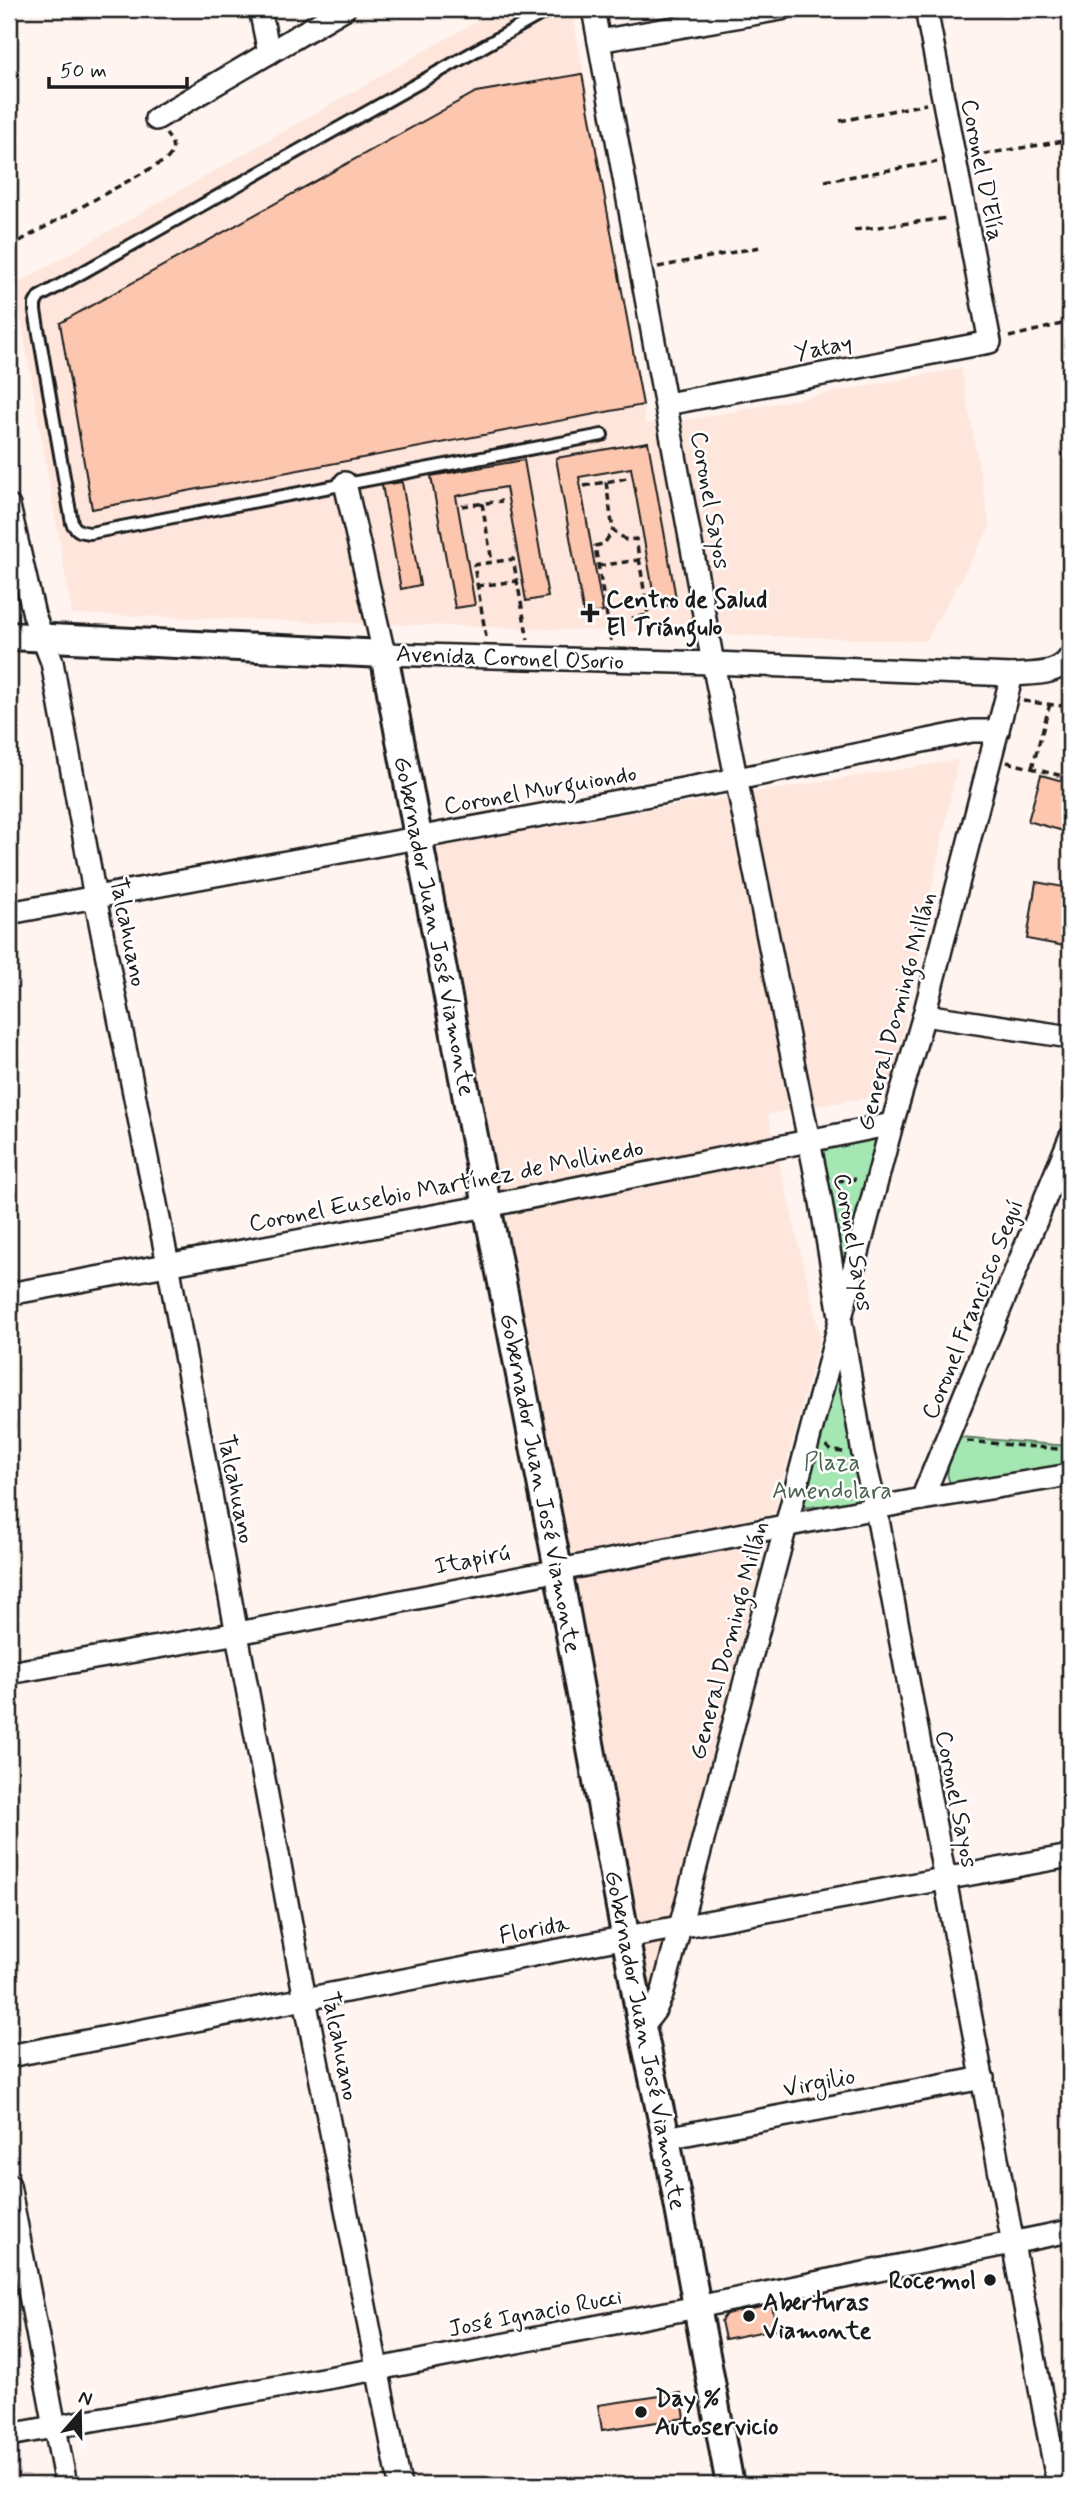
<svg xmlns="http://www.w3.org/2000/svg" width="1079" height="2494" font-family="Mynerve,sans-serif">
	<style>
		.built { fill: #fee6dc }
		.green { fill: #a4e7b2; stroke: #608267; stroke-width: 2 }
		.building { fill: #fdc7af; stroke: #1c1c1c; stroke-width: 2 }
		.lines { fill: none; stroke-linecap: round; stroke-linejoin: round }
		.service-casing { stroke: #1c1c1c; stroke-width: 16 }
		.minor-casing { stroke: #1c1c1c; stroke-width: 26 }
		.tertiary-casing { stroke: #1c1c1c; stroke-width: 32 }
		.path { stroke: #1c1c1c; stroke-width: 3.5; stroke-dasharray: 7 5; stroke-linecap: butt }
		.service { stroke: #fff; stroke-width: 10 }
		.minor { stroke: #fff; stroke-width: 21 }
		.tertiary { stroke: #fff; stroke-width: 26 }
		.poi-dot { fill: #1c1c1c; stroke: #fff; stroke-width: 2.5 }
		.labels { text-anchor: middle; stroke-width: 5; stroke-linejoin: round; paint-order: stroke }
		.street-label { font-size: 24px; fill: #1c1c1c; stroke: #fff }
		.poi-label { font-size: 24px; font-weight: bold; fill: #1c1c1c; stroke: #fff; text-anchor: start }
		.park-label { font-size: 24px; fill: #4c6350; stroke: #fff }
	</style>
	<rect width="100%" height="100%" fill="#fff4ef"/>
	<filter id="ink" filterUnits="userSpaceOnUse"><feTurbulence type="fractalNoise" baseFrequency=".0143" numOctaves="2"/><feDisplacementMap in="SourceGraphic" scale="14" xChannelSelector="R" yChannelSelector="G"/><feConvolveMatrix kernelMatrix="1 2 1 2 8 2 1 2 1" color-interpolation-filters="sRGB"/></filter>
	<g filter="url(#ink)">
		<g class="built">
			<path d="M498,9H572L646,424L694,419L961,368L990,527L926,641L72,614L15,285Z"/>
			<path d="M958,760L890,1094L768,1114L820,1335L649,1997L416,847Z"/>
		</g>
		<g class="green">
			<path d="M892,1124L841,1317L863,1502L796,1508L841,1317L809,1142Z"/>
			<path d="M961,1437L1068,1446L1063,1469L952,1485C940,1472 955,1451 961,1437Z"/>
		</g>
		<g class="building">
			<path d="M582,74L643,405L92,509L60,323L476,92Z"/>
			<path d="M648,442L677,604L656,607L631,468L579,477L603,612L584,616L556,458Z"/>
			<path d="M524,460L548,597L526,601L506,487L456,496L475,605L455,608L431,476Z"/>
			<path d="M402,482L420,585L401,589L382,485Z"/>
			<path d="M1041,775L1070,783V833L1028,821Z"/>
			<path d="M1036,882L1069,888L1065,913L1070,914V947L1027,939Z"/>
			<path d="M772,2305L776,2329L725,2339L721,2321L726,2314Z"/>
			<path d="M681,2393L685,2418L602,2430L598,2405Z"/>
		</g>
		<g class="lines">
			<g class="service-casing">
				<path id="service" d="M550,9L39,297L35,304V311L72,523C76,531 81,532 90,533L602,435"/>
			</g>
			<g class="minor-casing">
				<g id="minor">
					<path d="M260,9L269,53"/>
					<path d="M593,9L713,663L820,1196L863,1454L876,1509L1058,2485"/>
					<path d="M599,41L781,9"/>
					<path d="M156,119L344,9"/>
					<path d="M667,404L990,342L926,9"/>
					<path d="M345,483L384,654L713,663L1012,675C1032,673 1058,676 1070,657"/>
					<path d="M9,506L34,615L52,662L95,897L168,1264L305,1999L400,2485"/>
					<path d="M9,913L737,779L972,731H998"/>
					<path d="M924,1015L1070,1037"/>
					<path d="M9,1294L487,1206L892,1124"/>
					<path d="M922,1499L1070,1138"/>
					<path d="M9,1673L238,1633L922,1499L1070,1475"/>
					<path d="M642,2027L655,2010L662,1995L892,1124L924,1015L1012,675"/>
					<path d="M9,2056L679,1927L1070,1856"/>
					<path d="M666,2138L983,2078"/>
					<path d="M9,2185L66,2485"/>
					<path d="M9,2435L378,2369L697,2307L1070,2231"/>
				</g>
			</g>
			<g class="tertiary-casing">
				<path id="tertiary" d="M9,636L384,654L487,1206L558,1569L642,2027L666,2138L730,2485"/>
			</g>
			<g class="path">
				<path d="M840,121L926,104"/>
				<path d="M972,156L1070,140"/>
				<path d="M825,181L937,162"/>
				<path d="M854,230L949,218"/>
				<path d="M9,247L166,160C176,150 174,144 166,134"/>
				<path d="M658,267L760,247"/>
				<path d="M1009,337L1070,322"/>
				<path d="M606,482L613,530"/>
				<path d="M584,486L627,478"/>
				<path d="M482,503L492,562"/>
				<path d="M462,506L502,501"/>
				<path d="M598,566L639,560"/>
				<path d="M477,586L517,581"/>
				<path d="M486,637L474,565L513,559L528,640"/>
				<path d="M611,641L595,546L604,544L613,530L626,540L636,539L648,615L632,618"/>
				<path d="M1023,701L1070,707"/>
				<path d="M1007,762L1070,778"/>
				<path d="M1032,768L1050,704"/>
				<path d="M837,1181L857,1179"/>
				<path d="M967,1441L1070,1450"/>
				<path d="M826,1446L832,1451L844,1452"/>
			</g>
			<use href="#service" class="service"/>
			<use href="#minor" class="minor"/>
			<use href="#tertiary" class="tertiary"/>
		</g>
	</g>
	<g class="poi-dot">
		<path d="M586.5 602.5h7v7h7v7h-7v7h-7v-7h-7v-7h7z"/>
		<circle cx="990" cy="2280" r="7"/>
		<circle cx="749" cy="2316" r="7"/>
		<circle cx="641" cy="2412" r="7"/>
	</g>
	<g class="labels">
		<g class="street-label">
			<text transform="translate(983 170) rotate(79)" y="8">Coronel D'Elía</text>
			<text transform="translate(823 347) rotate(-11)" y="8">Yatay</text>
			<text transform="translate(711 500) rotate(80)" y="8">Coronel Sayos</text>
			<text transform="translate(510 657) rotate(2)" y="8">Avenida Coronel Osorio</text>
			<text transform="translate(540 789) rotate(-10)" y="8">Coronel Murguiondo</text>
			<text transform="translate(435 926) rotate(79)" y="8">Gobernador Juan José Viamonte</text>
			<text transform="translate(129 932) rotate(79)" y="8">Talcahuano</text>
			<text transform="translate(896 1011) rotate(-75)" y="8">General Domingo Millán</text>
			<text transform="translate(446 1185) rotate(-11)" y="8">Coronel Eusebio Martínez de Mollinedo</text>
			<text transform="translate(854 1242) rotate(80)" y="8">Coronel Sayos</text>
			<text transform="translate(972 1309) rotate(-68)" y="8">Coronel Francisco Seguí</text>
			<text transform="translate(541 1483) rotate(79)" y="8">Gobernador Juan José Viamonte</text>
			<text transform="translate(237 1489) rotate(79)" y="8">Talcahuano</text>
			<text transform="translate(472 1559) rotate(-11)" y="8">Itapirú</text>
			<text transform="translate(728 1640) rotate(-75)" y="8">General Domingo Millán</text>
			<text transform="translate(957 1799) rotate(79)" y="8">Coronel Sayos</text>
			<text transform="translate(534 1929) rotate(-11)" y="8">Florida</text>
			<text transform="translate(646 2040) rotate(79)" y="8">Gobernador Juan José Viamonte</text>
			<text transform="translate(341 2046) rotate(79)" y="8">Talcahuano</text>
			<text transform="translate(819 2082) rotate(-11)" y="8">Virgilio</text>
			<text transform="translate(535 2312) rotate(-11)" y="8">José Ignacio Rucci</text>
		</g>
		<g class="poi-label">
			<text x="606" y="607">Centro de Salud<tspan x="606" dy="28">El Triángulo</tspan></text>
			<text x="976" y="2288" text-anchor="end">Rocemol</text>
			<text x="763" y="2310">Aberturas<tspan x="763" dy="28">Viamonte</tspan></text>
			<text x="655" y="2406">Day %<tspan x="655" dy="28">Autoservicio</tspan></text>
		</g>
		<g class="park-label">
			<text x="832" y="1470">Plaza<tspan x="832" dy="28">Amendolara</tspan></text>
		</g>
	</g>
	<rect width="1079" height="2494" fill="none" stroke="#fff" stroke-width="35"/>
	<rect x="18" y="18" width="1044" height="2459" fill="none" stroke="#1c1c1c" stroke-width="2.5" filter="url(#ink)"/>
	<g transform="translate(80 2413) rotate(20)" stroke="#ffffff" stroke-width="5" paint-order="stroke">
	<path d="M0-5L12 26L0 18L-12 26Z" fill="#1c1c1c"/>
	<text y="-10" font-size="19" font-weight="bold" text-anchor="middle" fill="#1c1c1c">N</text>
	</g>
	<path d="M49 77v10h138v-10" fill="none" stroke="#1c1c1c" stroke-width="3.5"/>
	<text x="60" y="77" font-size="21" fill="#1c1c1c" stroke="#ffffff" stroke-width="5" paint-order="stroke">50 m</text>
</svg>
